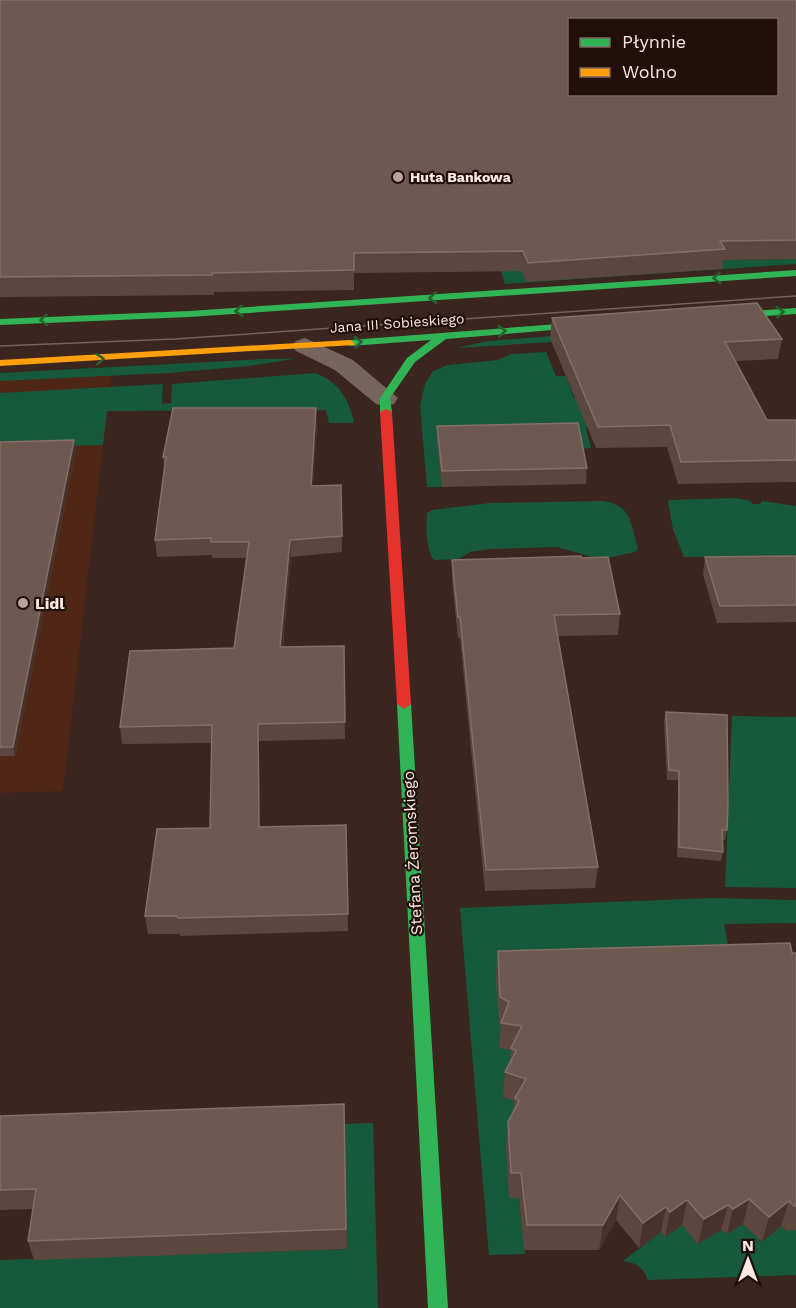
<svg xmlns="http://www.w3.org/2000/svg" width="796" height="1308" font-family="'Work Sans',sans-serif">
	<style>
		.built { fill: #502616 }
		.green { fill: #17593d }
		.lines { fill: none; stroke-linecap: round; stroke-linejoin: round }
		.street { fill: #76645d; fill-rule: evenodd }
		.fast { fill: #30b455; fill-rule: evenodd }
		.slow { fill: #ff9f0a; fill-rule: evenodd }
		.jam { fill: #e5322d; fill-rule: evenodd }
		.tram { stroke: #73635e; stroke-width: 1.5 }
		.wall { fill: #5c473f }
		.shaded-wall { fill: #47332b }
		.building { fill: #6e5951; stroke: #846f68; stroke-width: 1.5; fill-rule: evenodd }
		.oneway { stroke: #286230 }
		.poi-dot { fill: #b9a59d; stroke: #21100a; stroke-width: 2 }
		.labels { text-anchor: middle; stroke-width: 4.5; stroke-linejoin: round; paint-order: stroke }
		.far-poi-label { font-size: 14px; font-weight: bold; fill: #fee9e2; stroke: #21100a; text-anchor: start }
		.far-street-label { font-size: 14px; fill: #fee9e2; stroke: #21100a }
		.poi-label { font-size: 16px; font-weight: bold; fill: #fee9e2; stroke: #21100a; text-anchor: start }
		.street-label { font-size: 16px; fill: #fee9e2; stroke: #21100a }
	</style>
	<rect width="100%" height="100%" fill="#3a261e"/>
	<path class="built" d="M112,368L63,791L0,793V373Z"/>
	<g class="green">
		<path d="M796,259V264L505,284L501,271L647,269L712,260Z"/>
		<path d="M550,336L552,342L457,348L488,341Z"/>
		<path d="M546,352L556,376H566L574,398L652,394L646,440L639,447L633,428H586L591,448L578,449L442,487H427L420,406L425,384L433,371L448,365L498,360L511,354Z"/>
		<path d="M265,359H293L249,366L169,373L0,381V373Z"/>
		<path d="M315,373C338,381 350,400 354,423H329L326,410L107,411L103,445L0,448V393L163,384L162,404L171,403L172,384Z"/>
		<path d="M735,498L751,501L752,504H760L762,501L796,506V555L684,557L673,529L668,502L670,500Z"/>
		<path d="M601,501C632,504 630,523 638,548L635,552L608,558L592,557L557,547L491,549L470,552L459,559L434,560C426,550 426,526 427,513L432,510L490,503Z"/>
		<path d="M732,716L796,717V888L725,887Z"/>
		<path d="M712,898L796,900V923L724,924L729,949L506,1046L519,1055L524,1105L520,1180H507L519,1198L525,1254L489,1255L460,908Z"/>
		<path d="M373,1123L378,1308H0V1260L347,1249L345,1124Z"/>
		<path d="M747,1221L762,1242L781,1226L787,1231L796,1225V1275L648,1280C643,1267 637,1263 623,1261L661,1232L666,1236L685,1223L721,1230L727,1234Z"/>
	</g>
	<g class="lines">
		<path class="street" d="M305,338L353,360L398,398L394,404L385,406L376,404L335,370L296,351L292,346L296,341Z"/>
		<g class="fast">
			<path d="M796,270V276L189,317L0,325V319L189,311Z"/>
			<path d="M796,308V314L720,319L715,316L720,313Z"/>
			<path d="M597,321L602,324L601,326L446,339L415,362L390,398L392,412L386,415L380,412V398L407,358L431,340L350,346L345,343L350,340Z"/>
			<path d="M404,699L411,704L448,1308H428L397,704Z"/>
		</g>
		<path class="slow" d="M350,340L355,343L354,345L0,366V360Z"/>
		<path class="jam" d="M386,409L392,412L411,704L404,709L397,704L380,412Z"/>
		<path class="tram" d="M0,346L175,339L796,296"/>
	</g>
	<g class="wall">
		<path d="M0,0H796V259L723,260L722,269L526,282L522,271L354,273V290L214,292V295L0,297Z"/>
		<path d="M552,318L782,339L778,359L736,361L767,420L796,422V482L678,484L667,447L596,448L550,338Z"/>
		<path d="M317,424L313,486L341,485L342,552L291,557L283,647L344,646L345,739L259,741L260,827L346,825L348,931L180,936V934H148L145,916L210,828L212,743L122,744L120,727L234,648L246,558H212V555L157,557L155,540L164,468L163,457Z"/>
		<path d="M437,426L587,468L586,484L442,487L437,442Z"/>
		<path d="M0,442L76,449L15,756H0Z"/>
		<path d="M796,556V622L717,623L703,574L705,557Z"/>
		<path d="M581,558L620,614L618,635L557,636L598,867L595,888L485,891L460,638H458L452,581V560Z"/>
		<path d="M666,712L727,830L725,840L722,839L723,852L721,861L677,857L678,780H667L664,721Z"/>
		<path d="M498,951L796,953V1230L787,1231L781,1226L762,1242L743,1224L727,1234L721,1230L698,1244L682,1225L665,1237L661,1232L639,1248L616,1220L599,1250H524L519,1198H509L506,1147L508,1122L513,1112L514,1101L503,1097L505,1072L510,1062L511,1050L499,1048L501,1024L499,1023L496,977Z"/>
		<path d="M0,1116L345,1124L347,1249L34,1260L28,1241L33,1209L0,1210Z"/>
	</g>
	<g class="shaded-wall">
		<path d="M316,408L317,424L312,502L311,486Z"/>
		<path d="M74,440L76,449L15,756L13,747Z"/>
		<path d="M290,540L291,557L281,664L280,647Z"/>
		<path d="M258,724L259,741L260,845L259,827Z"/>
		<path d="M620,1195L616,1220L599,1250L603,1225Z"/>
		<path d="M749,1199L743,1224L727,1234L733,1209Z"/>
		<path d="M687,1200L682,1225L665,1237L670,1212Z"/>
		<path d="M789,1201L781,1226L762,1242L769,1217Z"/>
		<path d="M728,1205L721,1230L698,1244L704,1219Z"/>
		<path d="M666,1207L661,1232L639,1248L643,1223Z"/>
	</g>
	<g class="building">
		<path d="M0,0H796V240L720,241L725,249L528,263L523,251L354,253V270L212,273V275L0,277ZM570,20H777V94H570Z"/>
		<path d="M757,303L782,339L725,342L767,420H795L796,422V460L681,462L670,425L598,427L552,318Z"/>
		<path d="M173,408H316L311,486L341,485L342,536L290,540L280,647L344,646L345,722L258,724L259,827L346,825L348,914L178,918L177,916H145L157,829L210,828L212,725L120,727L130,651L234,648L249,542H211V538L155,540L166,457H163Z"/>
		<path d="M578,423L587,468L442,471L437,426Z"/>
		<path d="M74,440L13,747H0V442Z"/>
		<path d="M581,556V558L608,557L620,614L554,615L598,867L486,870L460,617H458L452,560Z"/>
		<path d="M796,556V605L720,606L705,557Z"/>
		<path d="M666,712L727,715L728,802L727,830H722L723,852L679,847V771L669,770Z"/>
		<path d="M790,943L792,953H796V1206H794L789,1201L769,1217L749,1199L733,1209L728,1205L704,1219L687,1200L670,1212L666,1207L643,1223L620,1195L603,1225H527L521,1173H511L508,1122L519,1101L515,1098L526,1079L505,1072L516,1051L511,1048L522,1026L501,1023L509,1002L500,997L498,951Z"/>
		<path d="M344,1104L346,1229L28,1241L36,1189L0,1190V1116Z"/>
	</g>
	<defs><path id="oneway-chevron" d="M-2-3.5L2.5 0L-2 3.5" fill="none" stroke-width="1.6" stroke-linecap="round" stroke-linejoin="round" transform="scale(1.5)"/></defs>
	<g class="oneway">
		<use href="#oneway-chevron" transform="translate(717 278) rotate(176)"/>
		<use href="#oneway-chevron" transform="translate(433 298) rotate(176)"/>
		<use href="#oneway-chevron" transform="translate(239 311) rotate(176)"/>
		<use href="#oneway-chevron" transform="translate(780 312) rotate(-4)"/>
		<use href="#oneway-chevron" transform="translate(44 320) rotate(178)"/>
		<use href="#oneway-chevron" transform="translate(502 331) rotate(-4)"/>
		<use href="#oneway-chevron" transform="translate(358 342) rotate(-4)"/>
		<use href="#oneway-chevron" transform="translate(100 359) rotate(-3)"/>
	</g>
	<g class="poi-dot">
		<circle cx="398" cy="177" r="6"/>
		<circle cx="23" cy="603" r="6"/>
	</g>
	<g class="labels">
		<g class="far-poi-label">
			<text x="410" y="182">Huta Bankowa</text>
		</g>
		<g class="far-street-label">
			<text transform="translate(397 323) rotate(-4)" y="5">Jana III Sobieskiego</text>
		</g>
		<g class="poi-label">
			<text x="35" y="609">Lidl</text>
		</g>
		<g class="street-label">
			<text transform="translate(412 853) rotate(-93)" y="6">Stefana Żeromskiego</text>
		</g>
	</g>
	<rect x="568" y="18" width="210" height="78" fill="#21100a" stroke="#796760" stroke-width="1.5"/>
	<rect x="580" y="38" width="30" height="9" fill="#30b455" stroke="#796760" stroke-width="1.5"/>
	<text x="622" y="48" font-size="18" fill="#fee9e2">Płynnie</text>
	<rect x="580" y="68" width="30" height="9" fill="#ff9f0a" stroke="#796760" stroke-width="1.5"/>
	<text x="622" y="78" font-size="18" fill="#fee9e2">Wolno</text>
	<g transform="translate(748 1260)" stroke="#21100a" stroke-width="4.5" paint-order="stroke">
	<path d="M0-4.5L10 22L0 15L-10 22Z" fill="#fee9e2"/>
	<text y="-9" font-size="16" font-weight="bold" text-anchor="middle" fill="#fee9e2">N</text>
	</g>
</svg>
